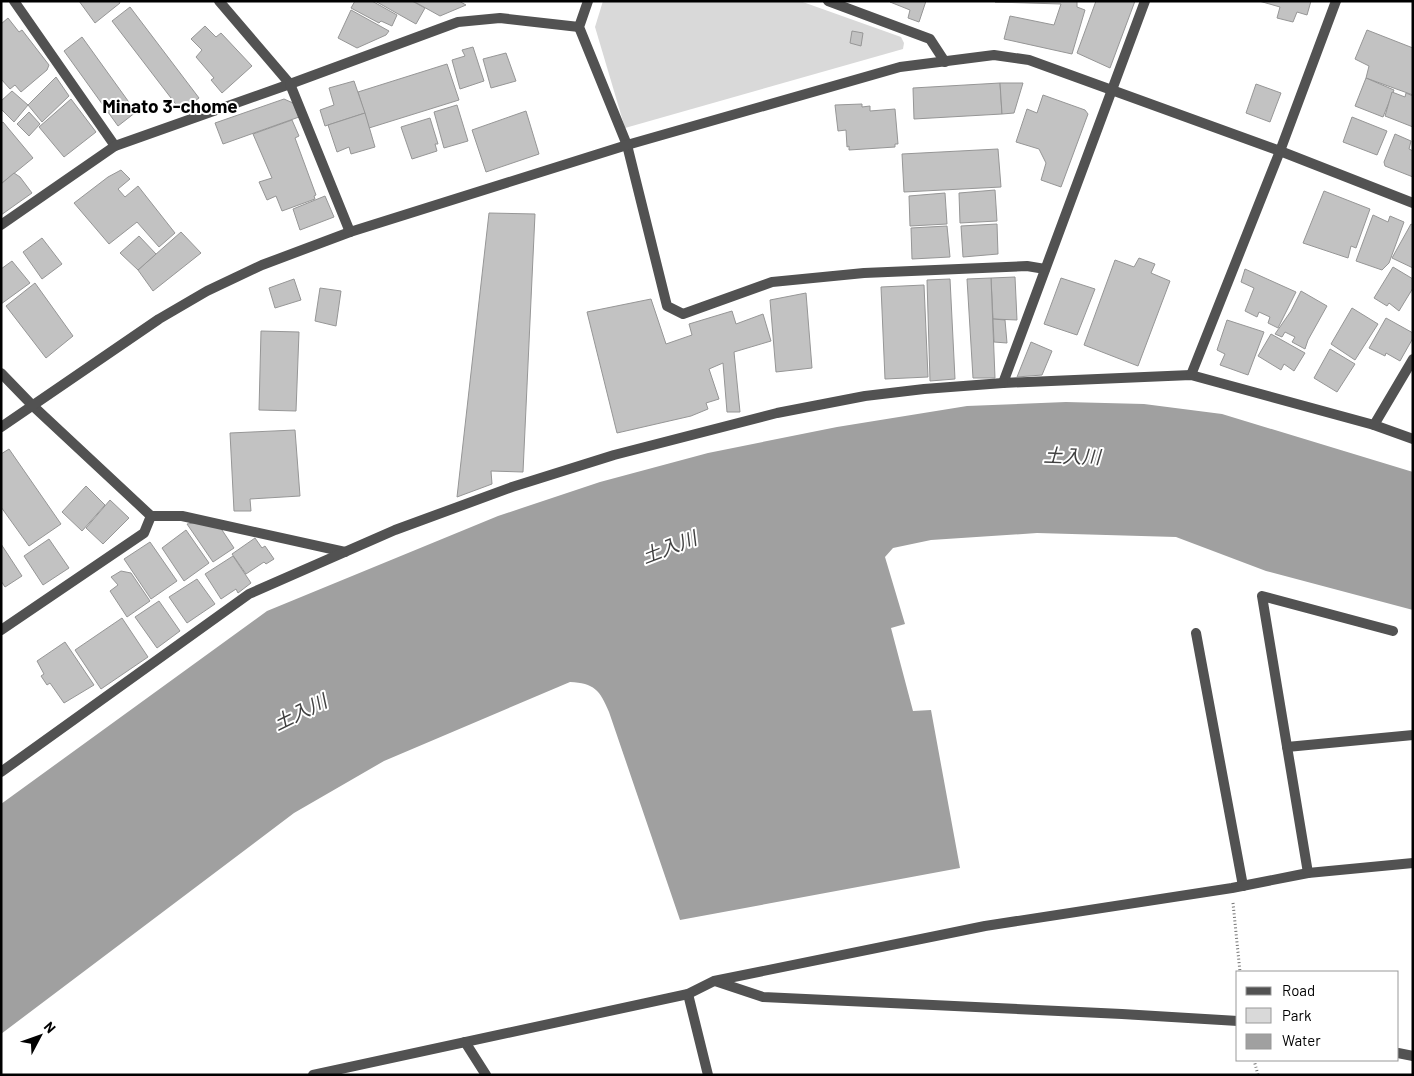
<svg xmlns="http://www.w3.org/2000/svg" width="1414" height="1076" font-family="Barlow,'Noto Sans JP',sans-serif">
	<style>
		.green { fill: #d9d9d9 }
		.water { fill: #a0a0a0 }
		.building { fill: #c2c2c2; stroke: #969696 }
		.lines { fill: none; stroke-linecap: round; stroke-linejoin: round }
		.path { stroke: #747474; stroke-width: 3; stroke-dasharray: 1 2.5; stroke-linecap: butt }
		.minor { stroke: #525252; stroke-width: 10 }
		.tertiary { stroke: #525252; stroke-width: 10 }
		.labels { text-anchor: middle; stroke-width: 4; stroke-linejoin: round; paint-order: stroke }
		.neighbourhood-label { font-size: 19px; font-weight: bold; fill: #000; stroke: #fff }
		.water-label { font-size: 19px; font-style: italic; fill: #414141; stroke: #fff }
	</style>
	<rect width="100%" height="100%" fill="#fff"/>
	<path class="green" d="M603,1H800L901,37L904,43L903,49L625,128L595,27Z"/>
	<path class="water" d="M1066,402L1144,404L1222,414L1413,472V610L1266,571L1176,537L1037,533L931,540L893,548L885,557L905,624L891,628L913,711L931,710L960,868L680,920L609,712C600,690 594,683 570,682L384,761L294,813L1,1034V804L267,611L498,516L600,482L708,453L837,427L967,406Z"/>
	<g class="building">
		<path d="M79,1H119L120,3L95,23Z"/>
		<path d="M355,1H372L397,15L392,26L381,21L379,23L351,8Z"/>
		<path d="M375,1H412L425,8L416,24Z"/>
		<path d="M413,1H459L466,5L440,16Z"/>
		<path d="M926,1L919,22L908,18L910,10L890,2Z"/>
		<path d="M1077,1V7L1085,10L1072,54L1004,39L1010,16L1054,25L1061,4L995,2Z"/>
		<path d="M1096,1H1135L1110,68L1077,53Z"/>
		<path d="M1259,1H1311L1307,15L1297,12L1293,22L1277,18L1280,7Z"/>
		<path d="M130,7L199,98L181,111L112,21Z"/>
		<path d="M351,10L389,31L386,35L357,48L338,38Z"/>
		<path d="M8,18L19,32L22,30L49,65L47,70L21,92L15,85L10,89L1,79V24Z"/>
		<path d="M205,26L216,37L221,33L252,66L222,93L211,80L214,78L196,57L202,50L191,39Z"/>
		<path d="M1367,30L1413,48V95L1366,78L1369,66L1355,59Z"/>
		<path d="M852,31L863,33L861,46L850,43Z"/>
		<path d="M82,37L136,112L118,126L64,51Z"/>
		<path d="M473,47L484,81L460,89L452,60L465,56L462,50Z"/>
		<path d="M506,53L516,81L491,88L483,59Z"/>
		<path d="M447,64L459,100L369,128L358,92Z"/>
		<path d="M56,77L69,96L42,122L28,105Z"/>
		<path d="M1366,78L1394,90L1383,117L1355,106Z"/>
		<path d="M354,81L365,113L325,126L320,110L334,105L329,88Z"/>
		<path d="M1000,83L1002,114L914,119L913,88Z"/>
		<path d="M1000,83H1023L1014,113L1002,114Z"/>
		<path d="M1256,84L1281,93L1270,122L1246,113Z"/>
		<path d="M12,91L28,105L14,122L1,109V101Z"/>
		<path d="M1392,92L1405,97L1406,93L1413,96V127L1385,116Z"/>
		<path d="M1043,95L1085,110L1088,114L1061,187L1041,180L1046,163L1039,149L1016,142L1027,109L1037,113Z"/>
		<path d="M71,99L96,132L64,157L39,127Z"/>
		<path d="M284,99L293,103L299,117L223,144L215,123Z"/>
		<path d="M862,104V107L870,106V111L895,109L898,144H895V147L849,150V146L847,147L846,130L838,131L835,105Z"/>
		<path d="M457,105L468,141L444,148L434,112Z"/>
		<path d="M526,111L539,154L486,172L472,130Z"/>
		<path d="M29,112L40,124L29,136L17,124Z"/>
		<path d="M365,113L375,147L351,154L349,147L337,152L328,125Z"/>
		<path d="M1352,117L1387,131L1377,155L1343,142Z"/>
		<path d="M430,118L438,144H435L437,151L412,159L401,127Z"/>
		<path d="M292,120L299,136L295,138L316,195L314,196L315,199L282,211L276,196L267,200L259,182L272,178L253,134Z"/>
		<path d="M3,122L33,158L1,184V123Z"/>
		<path d="M1395,134L1411,141L1409,149L1413,151V177L1385,166L1384,162Z"/>
		<path d="M998,149L1001,187L904,192L902,154Z"/>
		<path d="M121,170L130,179L118,189L125,197L138,186L175,233L159,247L137,222L109,244L74,203L108,177Z"/>
		<path d="M14,173L20,177L32,193L1,215V184Z"/>
		<path d="M995,190L997,221L960,223L959,193Z"/>
		<path d="M1324,191L1370,209L1356,248L1351,246L1348,258L1303,243Z"/>
		<path d="M945,193L947,224L910,226L909,196Z"/>
		<path d="M325,196L334,217L300,230L293,209Z"/>
		<path d="M489,213L535,214L523,472L491,471L492,484L457,497Z"/>
		<path d="M1373,215L1388,222L1390,216L1404,222L1389,263L1382,270L1356,261Z"/>
		<path d="M997,224L998,254L963,257L961,226Z"/>
		<path d="M1411,224L1413,225V268L1392,258Z"/>
		<path d="M947,226L950,257L912,259L911,228Z"/>
		<path d="M181,232L201,253L153,291L138,270Z"/>
		<path d="M139,236L156,254L138,270L120,253Z"/>
		<path d="M42,238L62,264L42,279L23,252Z"/>
		<path d="M1139,258L1155,264L1151,273L1170,281L1138,366L1084,345L1115,260L1134,267Z"/>
		<path d="M12,261L30,283L1,304V269Z"/>
		<path d="M1393,267L1413,279V288L1399,311L1389,303L1387,306L1374,298Z"/>
		<path d="M1245,269L1296,292L1278,328L1268,323L1270,317L1259,312L1257,317L1245,311L1254,288L1241,282Z"/>
		<path d="M1015,277L1017,320L993,319L991,278Z"/>
		<path d="M991,278L995,378H973L967,279Z"/>
		<path d="M1061,278L1095,289L1077,335L1044,324Z"/>
		<path d="M294,279L301,300L275,308L269,288Z"/>
		<path d="M950,279L955,379L930,381L927,280Z"/>
		<path d="M35,283L73,336L46,358L6,306Z"/>
		<path d="M924,285L928,377L885,379L881,287Z"/>
		<path d="M320,288L341,291L336,326L315,321Z"/>
		<path d="M1301,291L1327,306L1308,340L1305,349L1292,342L1295,337L1285,332L1282,337L1275,334L1291,311Z"/>
		<path d="M806,293L812,368L776,372L770,300Z"/>
		<path d="M651,299L666,344L692,335L689,324L732,311L736,324L763,314L771,341L734,352L740,412H727L723,363L709,369L719,399L706,403L708,409L691,416L617,433L587,312Z"/>
		<path d="M1352,308L1378,324L1355,360L1331,344Z"/>
		<path d="M1386,318L1413,333V338L1400,361L1386,353L1385,356L1369,348Z"/>
		<path d="M993,319L1005,320L1007,343L994,342Z"/>
		<path d="M1227,320L1264,332L1248,375L1220,365L1225,354L1217,350Z"/>
		<path d="M261,331L299,332L296,411L259,410Z"/>
		<path d="M1271,334L1305,353L1294,371L1284,364L1281,370L1258,356Z"/>
		<path d="M1031,342L1052,351L1042,375L1017,377Z"/>
		<path d="M1330,349L1355,364L1337,392L1314,378Z"/>
		<path d="M295,430L300,496L250,499L251,511H234L230,433Z"/>
		<path d="M9,449L61,524L29,546L1,507V454Z"/>
		<path d="M86,486L105,505L82,531L62,512Z"/>
		<path d="M110,500L129,518L103,544L86,528Z"/>
		<path d="M200,522L218,524L234,548L213,562L187,524Z"/>
		<path d="M186,530L209,563L184,581L162,548Z"/>
		<path d="M255,538L262,548L265,546L274,559L266,564L264,562L246,574L232,554Z"/>
		<path d="M49,539L69,568L43,585L24,556Z"/>
		<path d="M150,542L177,581L151,599L124,559Z"/>
		<path d="M1,544L22,576L5,587L1,581Z"/>
		<path d="M233,556L251,583L238,593L236,589L221,599L205,574Z"/>
		<path d="M121,571L131,573L150,601L127,617L110,591L118,585L111,577Z"/>
		<path d="M197,579L215,604L187,623L169,597Z"/>
		<path d="M159,601L180,631L157,648L135,617Z"/>
		<path d="M122,618L148,657L101,689L75,650Z"/>
		<path d="M65,642L94,685L64,703L50,683L47,685L41,676L44,674L37,661Z"/>
	</g>
	<g class="lines">
		<g class="path">
			<path d="M1233,903L1240,972"/>
			<path d="M1254,1060L1258,1075"/>
		</g>
		<g class="minor">
			<path d="M14,1L115,146"/>
			<path d="M588,1L579,27L627,145L667,306L683,314L772,282L864,273L1027,266L1045,269"/>
			<path d="M828,1L930,39L945,62"/>
			<path d="M1145,1L1003,383L1191,375L1374,425L1413,439"/>
			<path d="M1,225L115,146L290,84L219,1"/>
			<path d="M350,232L290,84L458,22L500,18L579,27"/>
			<path d="M1,373L32,405L151,516L144,533L1,630"/>
			<path d="M1191,375L1280,151L1336,1"/>
			<path d="M1374,425L1413,359"/>
			<path d="M151,516H182L345,552"/>
			<path d="M1196,633L1243,886"/>
			<path d="M1287,747L1413,735"/>
			<path d="M1,772L249,594L395,530L512,487L614,455L777,413L865,396L924,389L1003,383"/>
			<path d="M1308,873L1262,596L1393,631"/>
			<path d="M715,981L763,997L1122,1014L1238,1021"/>
			<path d="M688,994L708,1075"/>
			<path d="M465,1042L486,1075"/>
			<path d="M1398,1053L1413,1056"/>
			<path d="M313,1075L688,994L714,981L985,926L1232,888L1308,873L1413,863"/>
		</g>
		<path class="tertiary" d="M1,427L159,319L207,291L262,265L350,232L627,145L900,67L994,55L1029,60L1280,151L1413,203"/>
	</g>
	<g class="labels">
		<g class="neighbourhood-label">
			<text x="170" y="113">Minato 3-chome</text>
		</g>
		<g class="water-label">
			<text transform="translate(1072 456) rotate(2)" y="7">土入川</text>
			<text transform="translate(669 547) rotate(-21)" y="7">土入川</text>
			<text transform="translate(300 712) rotate(-26)" y="7">土入川</text>
		</g>
	</g>
	<rect width="1414" height="1076" fill="none" stroke="#000000" stroke-width="5"/>
	<rect x="1236" y="971" width="162" height="90" fill="#ffffff" stroke="#999999"/>
	<rect x="1246" y="987" width="25" height="8" fill="#525252" stroke="#999999"/>
	<text x="1282" y="996" font-size="15" fill="#000000">Road</text>
	<rect x="1246" y="1008" width="25" height="15" fill="#d9d9d9" stroke="#999999"/>
	<text x="1282" y="1021" font-size="15" fill="#000000">Park</text>
	<rect x="1246" y="1034" width="25" height="15" fill="#a0a0a0" stroke="#999999"/>
	<text x="1282" y="1046" font-size="15" fill="#000000">Water</text>
	<g transform="translate(40 1036) rotate(49)" stroke="#ffffff" stroke-width="4" paint-order="stroke">
	<path d="M0-4L9 19L0 12L-9 19Z" fill="#000000"/>
	<text y="-8" font-size="14" font-weight="bold" text-anchor="middle" fill="#000000">N</text>
	</g>
</svg>
